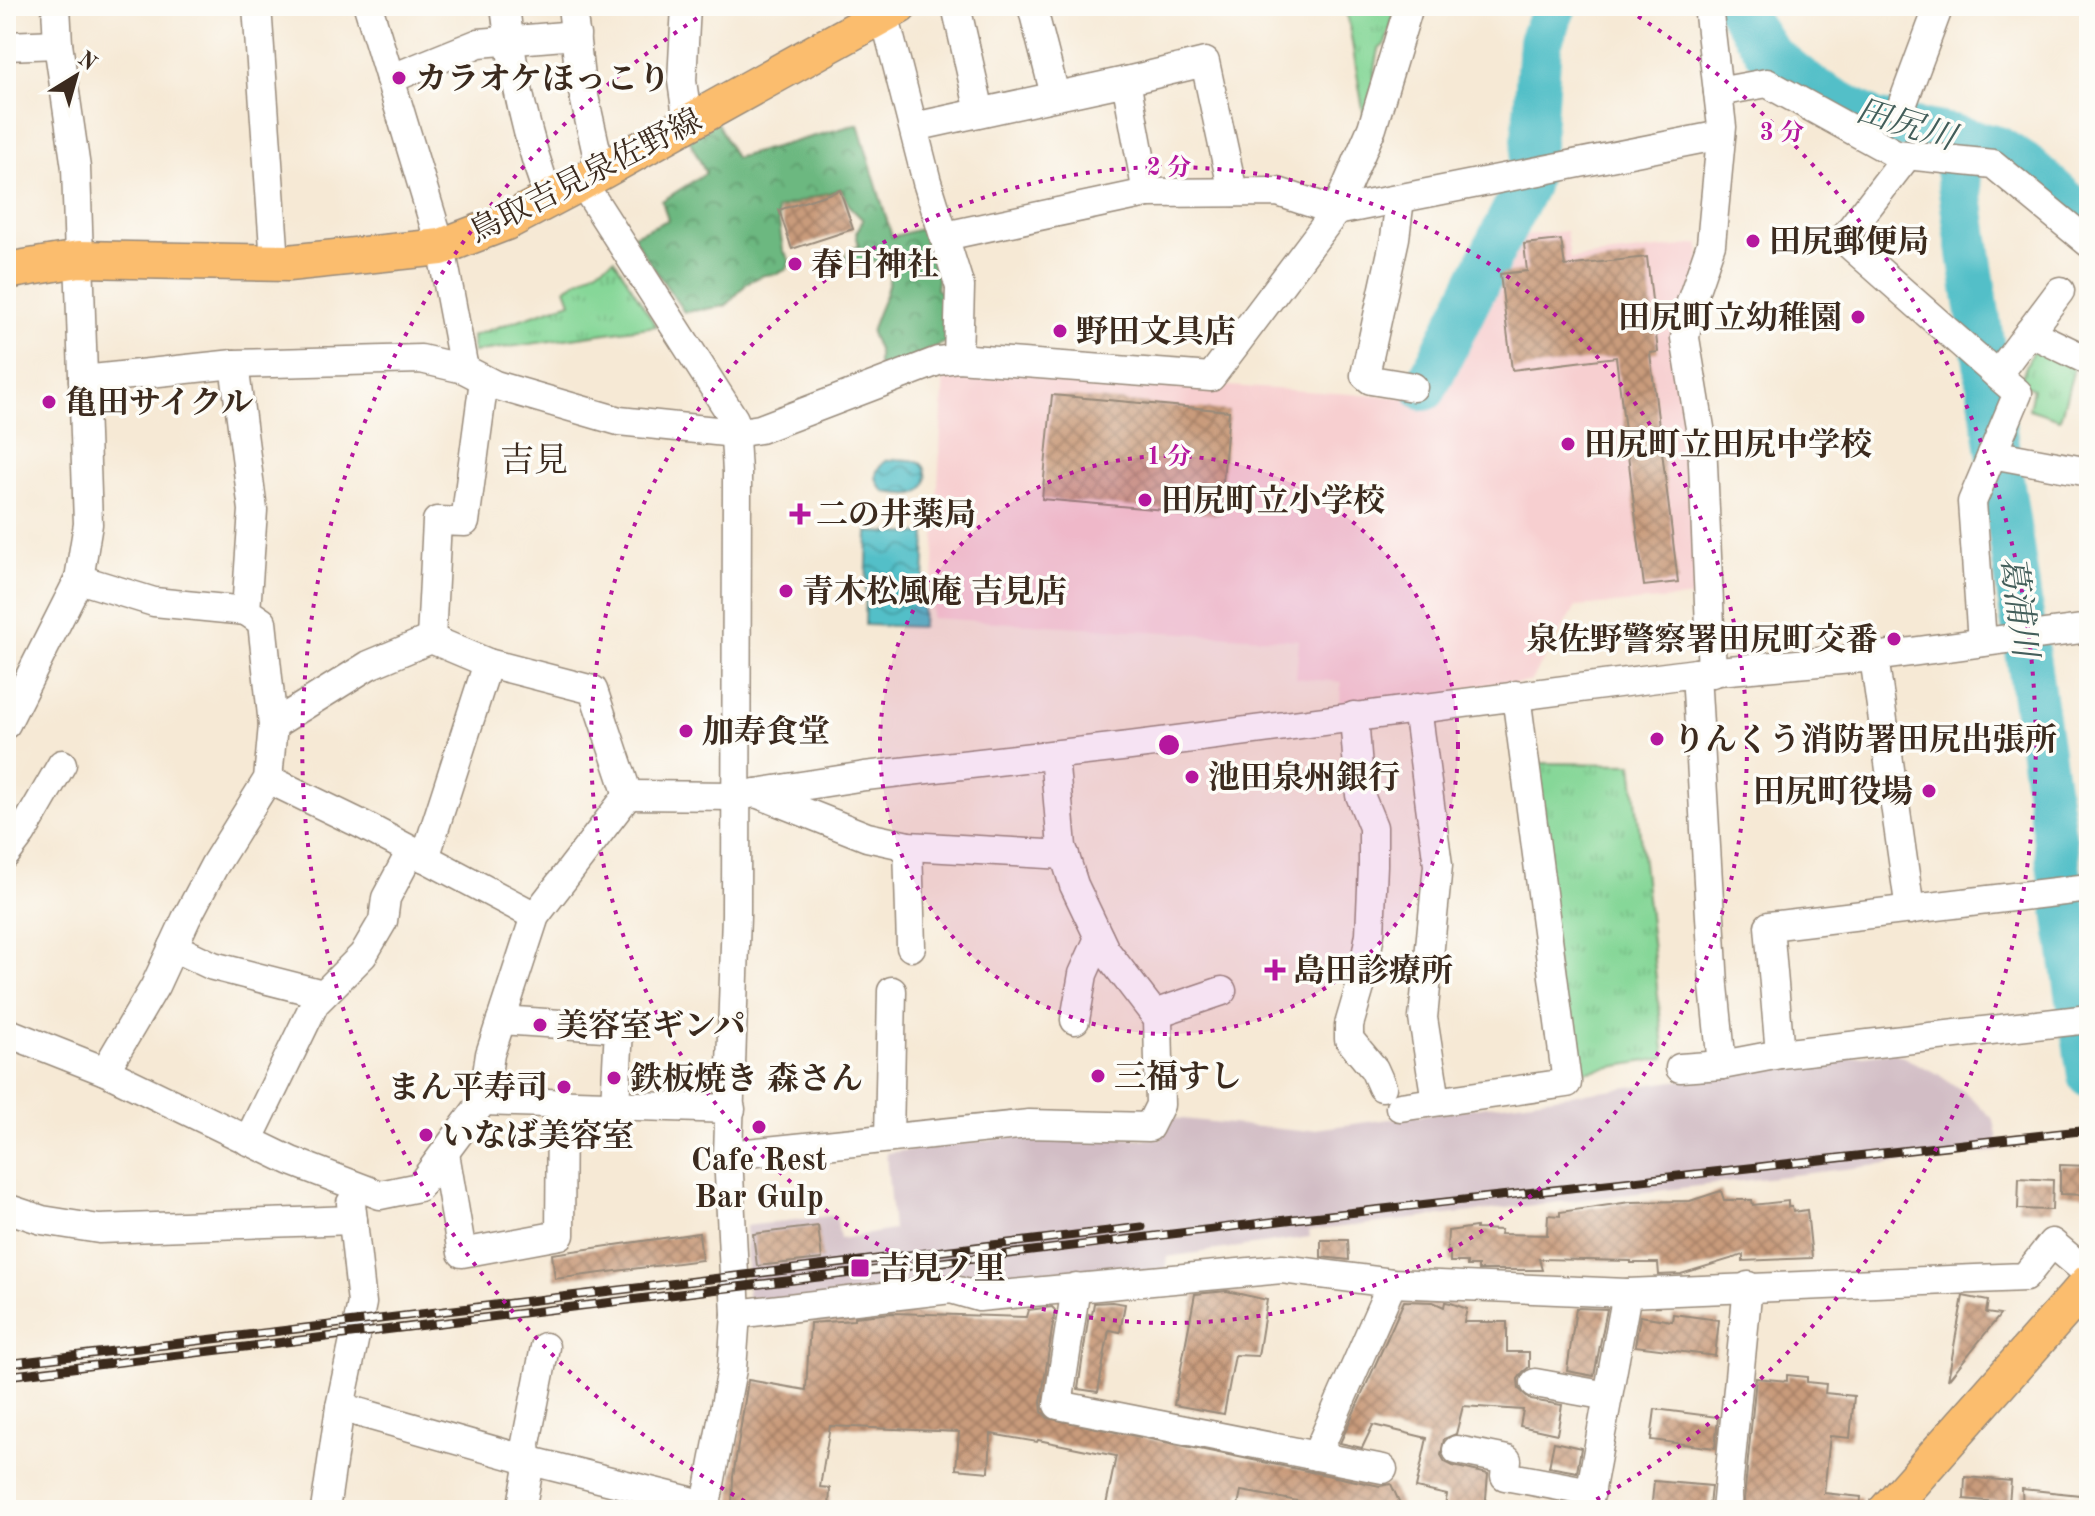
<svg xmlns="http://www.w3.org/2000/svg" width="2095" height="1516" font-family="'Old Standard TT','Noto Serif JP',serif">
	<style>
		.built { fill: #f7cfd0 }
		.railway { fill: #d2bdc5 }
		.grass { fill: url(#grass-tufts); stroke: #60805b; stroke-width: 2 }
		.forest { fill: url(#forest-crowns); stroke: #54714f; stroke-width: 2 }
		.water { fill: url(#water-waves); stroke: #467473; stroke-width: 2 }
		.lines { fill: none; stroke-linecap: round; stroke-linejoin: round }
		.river { stroke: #52bfc8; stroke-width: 44 }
		.building { fill: url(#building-cross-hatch) }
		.minor-casing { stroke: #988a7a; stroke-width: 31 }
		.major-casing { stroke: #988a7a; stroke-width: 39 }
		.minor { stroke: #fff; stroke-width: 28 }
		.major { stroke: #fbbd6e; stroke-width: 36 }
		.rail-casing { stroke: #3b2a1e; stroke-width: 9 }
		.rail { stroke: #fdfcf7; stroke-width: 6; stroke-dasharray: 18; stroke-linecap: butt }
		.ring { fill: none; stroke: #b5179e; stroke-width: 4; stroke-dasharray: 4 8 }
		.poi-dot { fill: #b5179e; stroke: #fdfcf7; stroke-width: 3 }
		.labels { text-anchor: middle; stroke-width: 7; stroke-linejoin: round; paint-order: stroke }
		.poi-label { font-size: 32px; font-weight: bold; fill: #3b2a1e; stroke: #fdfcf7; text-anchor: start }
		.street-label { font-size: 32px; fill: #3b2a1e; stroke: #fdfcf7 }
		.water-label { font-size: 34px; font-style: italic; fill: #435e5a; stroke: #fdfcf7 }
		.neighbourhood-label { font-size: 34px; fill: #3b2a1e; stroke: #fdfcf7 }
		.centre { fill: #b5179e; stroke: #fdfcf7; stroke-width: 4 }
		.ring-label { font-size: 24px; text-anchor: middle; font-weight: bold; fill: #b5179e; stroke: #fdfcf7; stroke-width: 7; stroke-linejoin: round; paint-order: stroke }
	</style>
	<defs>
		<pattern id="grass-tufts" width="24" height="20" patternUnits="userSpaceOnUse" patternTransform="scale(2)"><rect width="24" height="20" fill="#86d798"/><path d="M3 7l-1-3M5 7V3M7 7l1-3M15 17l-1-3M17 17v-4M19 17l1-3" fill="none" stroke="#75b983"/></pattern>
		<pattern id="forest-crowns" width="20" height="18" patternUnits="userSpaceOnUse" patternTransform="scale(2)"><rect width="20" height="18" fill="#6cb880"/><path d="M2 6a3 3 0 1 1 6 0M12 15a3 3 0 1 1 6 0" fill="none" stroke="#5a9668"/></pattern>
		<pattern id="water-waves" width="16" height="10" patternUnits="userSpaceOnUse" patternTransform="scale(2)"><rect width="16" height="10" fill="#52bfc8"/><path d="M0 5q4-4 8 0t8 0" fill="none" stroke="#459ba2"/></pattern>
		<pattern id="building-cross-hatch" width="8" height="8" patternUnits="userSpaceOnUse" patternTransform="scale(2)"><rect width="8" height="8" fill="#c99b7c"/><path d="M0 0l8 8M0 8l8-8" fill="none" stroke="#a47f65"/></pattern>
	</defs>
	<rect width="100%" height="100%" fill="#fdfcf7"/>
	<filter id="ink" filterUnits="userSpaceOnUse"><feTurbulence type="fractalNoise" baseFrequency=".0125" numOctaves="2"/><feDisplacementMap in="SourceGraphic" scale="16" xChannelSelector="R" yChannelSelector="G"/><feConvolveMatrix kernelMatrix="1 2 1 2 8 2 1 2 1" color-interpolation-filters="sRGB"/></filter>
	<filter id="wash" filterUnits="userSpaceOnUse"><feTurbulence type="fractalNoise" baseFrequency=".006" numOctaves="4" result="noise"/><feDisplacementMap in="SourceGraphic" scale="32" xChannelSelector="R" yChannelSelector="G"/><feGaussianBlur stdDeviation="1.8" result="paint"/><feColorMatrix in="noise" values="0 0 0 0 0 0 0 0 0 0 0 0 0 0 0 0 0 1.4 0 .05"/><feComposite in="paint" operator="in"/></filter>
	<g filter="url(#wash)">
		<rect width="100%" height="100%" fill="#f6e9d5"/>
		<path class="built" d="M1566,231L1570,259L1700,244L1694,440L1696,597L1576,607L1530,682L1340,706L1341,682L1296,678L1299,640L931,618L944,372L968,369L1427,399L1509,237Z"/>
		<path class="railway" d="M1893,1052L1938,1074L1967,1094L1994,1120L2000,1151L1309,1231L1310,1237L1167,1257V1270L748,1307L746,1226L836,1215L840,1239L893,1230L886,1153L1018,1136L1162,1139L1163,1117L1300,1131Z"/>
		<g class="grass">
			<path d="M1346,6H1397L1385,44L1379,49L1365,122Z"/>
			<path d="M614,259L656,326L473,352L472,336L571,302L566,288Z"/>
			<path d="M2033,350L2075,365L2060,419L2029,409L2033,389L2019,383Z"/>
			<path d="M1530,763L1632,764L1665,1058L1570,1074Z"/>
		</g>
		<path class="forest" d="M714,117L735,158L858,124L892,237L930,226L940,263L936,289L949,297L948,341L886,370L878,365V350L871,333C876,311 889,294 890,272L877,262H864L856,267L848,264L845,258L849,250L859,246L856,233L863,220L850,207L841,189L777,209L783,250L790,261L787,269L777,274L764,275L748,282L726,306L684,312L632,236L668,220L662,201L706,173L686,133Z"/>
		<g class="water">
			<path d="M886,460C895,460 910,458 918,462C930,467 929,488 917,493C909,496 894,493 885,492C873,481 873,470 886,460Z"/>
			<path d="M868,532L926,534L922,627L865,625Z"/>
		</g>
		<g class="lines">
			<g class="river">
				<path d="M1737,6L1768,53L1812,88L1874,121L1952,136L1998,148L2028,167L2089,222"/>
				<path d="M1952,136L2089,1075"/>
				<path d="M1425,389L1526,185L1532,159L1540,42L1555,6"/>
			</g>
		</g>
		<g id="blocks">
			<g class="building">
				<path d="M840,190L853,229L792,249L779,210Z"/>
				<path d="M1561,240L1565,266L1647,257L1658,352L1650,353L1678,582L1644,586L1616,357L1512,370L1500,274L1527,271L1524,244Z"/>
				<path d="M1052,395L1229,411L1220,515L1042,499Z"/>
				<path d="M2060,1165L2089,1166V1195L2060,1194Z"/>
				<path d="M2019,1178L2053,1180L2052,1210L2018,1209Z"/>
				<path d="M1721,1191L1724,1200H1752L1753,1205L1788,1201V1207H1792L1793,1212L1807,1210L1812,1258L1743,1261V1255L1681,1274L1659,1275L1658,1263H1631V1261L1539,1259L1542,1270H1478V1266H1467V1262H1450V1251H1447L1448,1231L1476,1227V1229L1501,1230L1500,1234L1547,1235L1548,1215L1560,1216V1212L1630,1202L1690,1201Z"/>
				<path d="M818,1226L822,1259L757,1266L753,1234Z"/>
				<path d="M699,1233L702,1260L555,1279L552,1254Z"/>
				<path d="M1321,1240H1348L1349,1260L1321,1257Z"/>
				<path d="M1227,1291L1267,1300L1258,1356L1235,1355L1224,1414L1174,1405L1195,1294Z"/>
				<path d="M1963,1296L1988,1301L1986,1313L2000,1315L1948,1380Z"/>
				<path d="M1404,1301L1433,1302L1444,1307L1445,1302L1451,1303L1467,1309L1464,1322H1507V1352H1529V1367L1523,1372L1518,1379L1519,1389L1531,1400L1562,1405L1557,1434L1520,1426L1523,1410L1463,1406L1456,1434L1444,1439L1441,1455L1445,1462L1453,1466L1488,1474L1485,1510H1444L1447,1495L1416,1488L1427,1438L1373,1425L1362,1448L1340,1443Z"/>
				<path d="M1112,1302L1125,1304L1120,1332L1109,1330L1098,1392L1078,1389L1089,1314L1092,1315L1094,1303Z"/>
				<path d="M1052,1307L1055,1310L1041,1402L1042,1412L1048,1418L1380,1486L1391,1484L1403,1510H1332V1507L1241,1491L1237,1510H1105L1116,1456L1038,1440L1037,1442L991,1434L989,1472L956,1469L959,1432L830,1426L820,1487L830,1488L829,1510L732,1503L733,1477L748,1380L806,1390L810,1323L854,1320V1317L892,1313L1026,1317L1028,1310Z"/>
				<path d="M1576,1308L1607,1309L1594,1376L1567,1371Z"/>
				<path d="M1673,1314L1719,1320L1715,1356L1635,1346L1640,1316L1672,1321Z"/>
				<path d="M1787,1375L1807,1377V1382L1826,1384L1825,1393L1854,1396L1850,1438L1830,1436L1824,1493L1861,1497L1860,1510H1743L1756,1378L1787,1381Z"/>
				<path d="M1655,1409L1718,1417L1715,1448L1651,1440Z"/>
				<path d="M1554,1442L1581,1448L1577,1472L1549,1467Z"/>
				<path d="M1965,1477L2011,1481L2009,1503L1964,1499Z"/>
				<path d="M1654,1481L1711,1486L1709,1507L1652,1502Z"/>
				<path d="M2022,1489L2089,1496V1510H2023Z"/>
			</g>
		</g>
	</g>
	<g filter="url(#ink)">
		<use href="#blocks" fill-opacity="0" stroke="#988a7a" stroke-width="2"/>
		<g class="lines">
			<g class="minor-casing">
				<g id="minor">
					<path d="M257,6L275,262"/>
					<path d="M368,6L441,247L464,369"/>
					<path d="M505,6C512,71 526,136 549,198"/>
					<path d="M572,6L580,78L601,172"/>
					<path d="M686,6L682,81L688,123"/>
					<path d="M882,6L927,182L960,287L958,358"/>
					<path d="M956,6L980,112"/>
					<path d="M1032,6L1055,95"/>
					<path d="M1708,6L1722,127L1711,244L1690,305L1685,338L1702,440L1712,673"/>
					<path d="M6,46L58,44"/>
					<path d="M390,79L479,43L576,35"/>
					<path d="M1126,81L1205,62L1233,192"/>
					<path d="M1718,92L1767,83L1896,154L1993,164L2089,243"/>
					<path d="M1901,108L1939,6"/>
					<path d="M914,127L1126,81L1147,193L1278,192L1336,211L1721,135"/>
					<path d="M1907,156L1843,239L1997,375"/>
					<path d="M582,182L734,419L737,473L736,915L728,1155L736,1314L732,1369L705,1510"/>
					<path d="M1400,199L1395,238L1365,375L1371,380L1413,387"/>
					<path d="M945,236L1147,193"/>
					<path d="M2029,332L2089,361"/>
					<path d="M83,380L234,364L421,359L464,369L495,385L619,421L735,433L760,429L938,361L958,358L1211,377L1336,211L1372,128L1409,6"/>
					<path d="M1992,454L2089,472"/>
					<path d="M79,579L154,602L246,611"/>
					<path d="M431,639L437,521L465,522L484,380"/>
					<path d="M1982,642L1972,502L2018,393L1997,375L2060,291"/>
					<path d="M1874,657L1910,910"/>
					<path d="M1696,673L1714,986L1722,1065"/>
					<path d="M1417,708L1438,865L1423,1018L1436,1101"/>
					<path d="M1354,716L1360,795L1373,827V865L1370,934L1361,984L1349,1025V1039L1374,1069L1382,1087"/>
					<path d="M6,724L79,579L88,524L76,168L58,44L56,6"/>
					<path d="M273,725L369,665L431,639L488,663L593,690L628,795"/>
					<path d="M268,779L363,825L535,916"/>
					<path d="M756,793L867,837L908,846L1065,855"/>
					<path d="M628,795L737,796L865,776L1130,746L1696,673L1874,657L2089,628"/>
					<path d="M908,846L911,947"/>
					<path d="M6,854L22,833L62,764"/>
					<path d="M425,858L488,663"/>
					<path d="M173,947L213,966L323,994"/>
					<path d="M1154,1014L1222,991"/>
					<path d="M501,1020L619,1028L615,1105"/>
					<path d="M1075,1020L1083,974L1099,938"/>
					<path d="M6,1032L105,1071L291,1161L380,1195L419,1187L483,1101L490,1054L535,916L628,795"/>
					<path d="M1780,1054L2089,1019"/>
					<path d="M1680,1068L1722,1065L1780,1054L1769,926L2089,888"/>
					<path d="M105,1071L155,986L186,919L214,866L268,779L273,725L262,622L246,611L253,510L234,364"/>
					<path d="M483,1101L731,1109"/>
					<path d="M1400,1107L1567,1083L1516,695"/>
					<path d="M889,1138L892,991"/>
					<path d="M248,1141L315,1003L363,955L383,921L386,898L411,851"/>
					<path d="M445,1153L462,1253L560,1235L561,1104"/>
					<path d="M728,1155L1029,1124L1149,1127L1160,1105L1158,1019L1105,950L1074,885L1062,847L1054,755"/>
					<path d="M6,1208L42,1220L99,1229L353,1220"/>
					<path d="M1076,1287L1058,1405L1383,1469"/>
					<path d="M736,1314L951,1289L979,1297L1282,1269L1392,1283L1627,1293L2025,1277L2052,1243L2089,1274"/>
					<path d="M1535,1383L1608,1396"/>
					<path d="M340,1407L527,1460L706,1505"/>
					<path d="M1457,1450L1507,1460L1505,1476L1591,1492"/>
					<path d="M1316,1456L1392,1283"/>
					<path d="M325,1510L340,1407L362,1303L351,1203"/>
					<path d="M521,1510L528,1473L526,1443L545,1347"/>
					<path d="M1587,1510L1627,1293"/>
					<path d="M1726,1510L1748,1286"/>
				</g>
			</g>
			<g class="major-casing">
				<g id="major">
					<path d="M6,271L79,259L288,263L441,247L506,222L582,182L899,6"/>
					<path d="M1887,1510L2089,1282"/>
				</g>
			</g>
			<use href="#minor" class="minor"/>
			<use href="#major" class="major"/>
			<g class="rail-casing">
				<g id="rail">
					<path d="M6,1364L1142,1227"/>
					<path d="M6,1376L1303,1218L2089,1130"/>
				</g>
			</g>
			<use href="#rail" class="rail"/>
		</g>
	</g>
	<circle cx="1169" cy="745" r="289" fill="#b5179e" fill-opacity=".12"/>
	<g class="ring">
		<circle cx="1169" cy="745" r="289"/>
		<circle cx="1169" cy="745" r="578"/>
		<path d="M755 1507A867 867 0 0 1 710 10M1628 10A867 867 0 0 1 1583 1507"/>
	</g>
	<g class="poi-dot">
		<circle cx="399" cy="78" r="8"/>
		<circle cx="1753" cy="241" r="8"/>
		<circle cx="795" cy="264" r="8"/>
		<circle cx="1858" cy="317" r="8"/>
		<circle cx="1060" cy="331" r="8"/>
		<circle cx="49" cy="402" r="8"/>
		<circle cx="1568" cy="444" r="8"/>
		<circle cx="1145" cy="500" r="8"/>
		<path d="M796 502h8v8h8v8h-8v8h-8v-8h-8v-8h8z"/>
		<circle cx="786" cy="591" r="8"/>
		<circle cx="1894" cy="639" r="8"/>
		<circle cx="686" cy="731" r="8"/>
		<circle cx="1657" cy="739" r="8"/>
		<circle cx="1192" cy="777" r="8"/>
		<circle cx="1929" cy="791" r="8"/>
		<path d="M1271 958h8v8h8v8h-8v8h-8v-8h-8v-8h8z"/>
		<circle cx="540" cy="1025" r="8"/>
		<circle cx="1098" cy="1076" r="8"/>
		<circle cx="614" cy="1078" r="8"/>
		<circle cx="564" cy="1087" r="8"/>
		<circle cx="759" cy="1127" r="8"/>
		<circle cx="426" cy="1135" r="8"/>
		<rect x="850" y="1258" width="20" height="20" rx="4"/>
	</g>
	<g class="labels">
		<g class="poi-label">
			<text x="415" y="89">カラオケほっこり</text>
			<text x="1769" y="252">田尻郵便局</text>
			<text x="811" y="275">春日神社</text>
			<text x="1842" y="328" text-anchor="end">田尻町立幼稚園</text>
			<text x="1076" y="342">野田文具店</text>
			<text x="65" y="413">亀田サイクル</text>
			<text x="1584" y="455">田尻町立田尻中学校</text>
			<text x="1161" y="511">田尻町立小学校</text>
			<text x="816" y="525">二の井薬局</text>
			<text x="802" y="602">青木松風庵 吉見店</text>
			<text x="1878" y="650" text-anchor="end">泉佐野警察署田尻町交番</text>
			<text x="702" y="742">加寿食堂</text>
			<text x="1673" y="750">りんくう消防署田尻出張所</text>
			<text x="1208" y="788">池田泉州銀行</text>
			<text x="1913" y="802" text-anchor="end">田尻町役場</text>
			<text x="1293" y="981">島田診療所</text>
			<text x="556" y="1036">美容室ギンパ</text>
			<text x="1114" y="1087">三福すし</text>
			<text x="630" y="1089">鉄板焼き 森さん</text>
			<text x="548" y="1098" text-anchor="end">まん平寿司</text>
			<text x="442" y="1146">いなば美容室</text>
			<text x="759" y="1170" text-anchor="middle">Cafe Rest<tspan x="759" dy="37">Bar Gulp</tspan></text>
			<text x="878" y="1279">吉見ノ里</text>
		</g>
		<g class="street-label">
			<text transform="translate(585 175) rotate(-27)" y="11">鳥取吉見泉佐野線</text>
		</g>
		<g class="water-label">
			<text transform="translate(1906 123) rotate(17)" y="12">田尻川</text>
			<text transform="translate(2020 606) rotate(82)" y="12">葛浦川</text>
		</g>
		<g class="neighbourhood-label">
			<text x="534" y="471">吉見</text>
		</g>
	</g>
	<circle cx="1169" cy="745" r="12" class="centre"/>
	<g class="ring-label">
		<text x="1782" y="140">3 分</text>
		<text x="1169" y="175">2 分</text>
		<text x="1169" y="464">1 分</text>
	</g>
	<rect width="2095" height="1516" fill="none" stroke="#fdfcf7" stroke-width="32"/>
	<g transform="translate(76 76) rotate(37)" stroke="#fdfcf7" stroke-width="6" paint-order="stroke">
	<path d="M0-6L14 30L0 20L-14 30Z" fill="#3b2a1e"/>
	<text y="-12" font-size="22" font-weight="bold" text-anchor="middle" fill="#3b2a1e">N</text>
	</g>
</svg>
